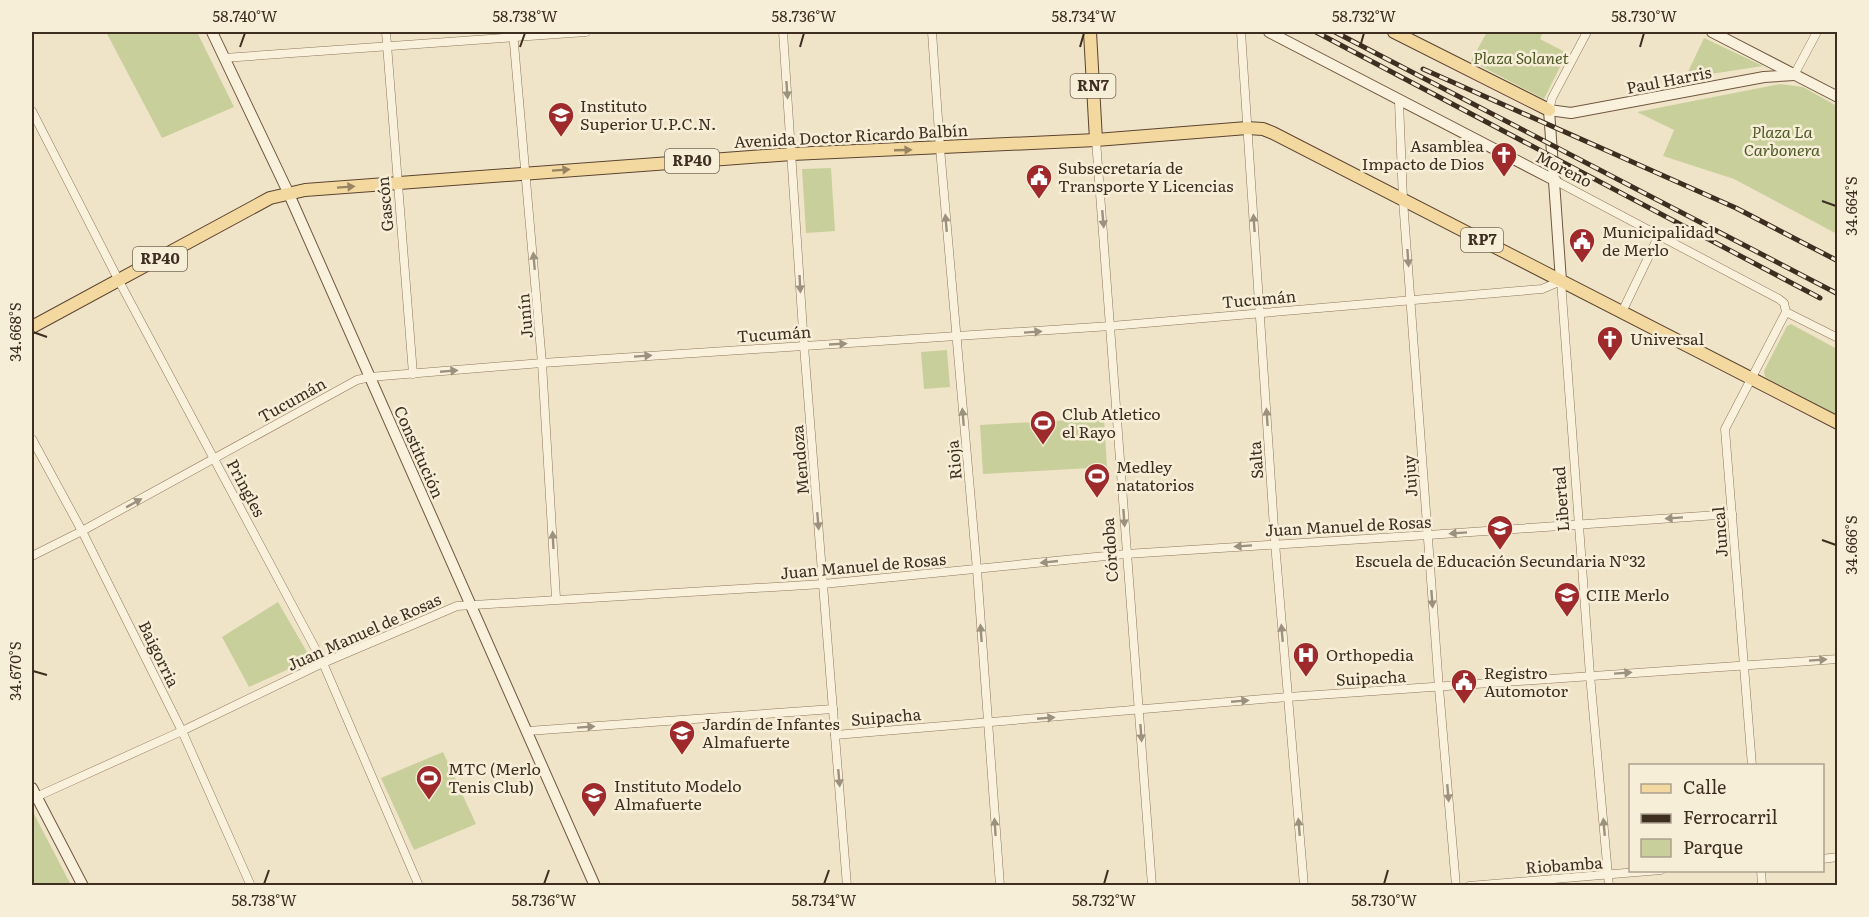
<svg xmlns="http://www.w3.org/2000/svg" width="1869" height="917" font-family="Literata,serif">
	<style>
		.green { fill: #c9cf9b }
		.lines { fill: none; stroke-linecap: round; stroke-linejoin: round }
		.street-casing { stroke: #8d765c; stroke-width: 9 }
		.secondary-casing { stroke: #6f573f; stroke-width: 12 }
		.primary-casing { stroke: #5b4430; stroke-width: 14 }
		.street { stroke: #faf1dc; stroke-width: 8 }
		.secondary { stroke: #faf1dc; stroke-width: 10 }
		.primary { stroke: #f3d9a0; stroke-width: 12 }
		.rail-casing { stroke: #3d2e20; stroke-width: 5 }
		.rail { stroke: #f7eed8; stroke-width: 3; stroke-dasharray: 9; stroke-linecap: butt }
		.oneway { fill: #9c907e }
		.oneway2 { fill: #988460 }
		.ticks { fill: none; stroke: #3d2e20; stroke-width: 2 }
		.labels { text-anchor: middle; stroke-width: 5; stroke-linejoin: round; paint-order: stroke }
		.shield { fill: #f7eed8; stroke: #756857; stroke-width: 1.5 }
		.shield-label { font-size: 15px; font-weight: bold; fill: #3d2e20 }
		.park-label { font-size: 16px; font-style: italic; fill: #4d5a26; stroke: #f7eed8 }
		.street-label { font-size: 16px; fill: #3d2e20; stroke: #f7eed8 }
		.poi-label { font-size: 16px; fill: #3d2e20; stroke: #f7eed8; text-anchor: start }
		.neatline { fill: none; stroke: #3d2e20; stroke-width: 2 }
		.ticks-label { font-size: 15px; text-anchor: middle; fill: #3d2e20 }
	</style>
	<rect width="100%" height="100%" fill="#f0e4c8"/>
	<g class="green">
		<path d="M106,32H197L234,107L162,138Z"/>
		<path d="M1487,32H1543L1540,39L1567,53L1544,99L1471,61Z"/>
		<path d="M1704,38L1763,66L1685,78Z"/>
		<path d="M1780,84L1803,87L1837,106V234L1734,179L1663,156L1674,130L1637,112Z"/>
		<path d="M831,168L835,231L806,233L802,169Z"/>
		<path d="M1791,324L1837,349V415L1765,377L1764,371L1787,326Z"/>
		<path d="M947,350L950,387L924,389L921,352Z"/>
		<path d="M1104,418L1107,467L983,474L980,425Z"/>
		<path d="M278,602L311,659L249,687L222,637Z"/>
		<path d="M443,752L476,824L414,850L381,778Z"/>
		<path d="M32,810L71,885H32Z"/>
	</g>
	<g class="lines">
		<g class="street-casing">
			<g id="street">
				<path d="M386,32L413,374"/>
				<path d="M513,32L542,363L556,598"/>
				<path d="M783,32L804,346L847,886"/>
				<path d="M932,32L940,148L977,570L1000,886"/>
				<path d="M1241,32L1275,543L1304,886"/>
				<path d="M224,58L586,32"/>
				<path d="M1794,75L1817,32"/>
				<path d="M1399,101L1403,200L1439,688L1456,886"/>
				<path d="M1549,110L1552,98L1587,32"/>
				<path d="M32,111L119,281L323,663L419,886"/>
				<path d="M1096,140L1152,886"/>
				<path d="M1556,181L1779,299L1784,303L1786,312L1838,338"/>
				<path d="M1622,312L1659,235"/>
				<path d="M32,439L82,531L182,731L251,886"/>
				<path d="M32,556L82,531L357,380L370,377L542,363L1111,326L1542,289L1561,281L1590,675L1609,886"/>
				<path d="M528,731L833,709"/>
				<path d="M835,735L1288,697L1838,659"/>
				<path d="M1752,766L1725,429L1786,312"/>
				<path d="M36,797L182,731L323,663L457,606L823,584L1126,554L1428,535L1732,514"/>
				<path d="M1822,859L1838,857"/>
				<path d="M1761,870L1762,886"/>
				<path d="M1469,886L1661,870"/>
			</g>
		</g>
		<g class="secondary-casing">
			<g id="secondary">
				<path d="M212,32L288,192L595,886"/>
				<path d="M1269,32L1556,181"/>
				<path d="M1712,32L1838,97"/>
				<path d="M1561,281L1549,110L1571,113L1764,77L1794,75"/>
				<path d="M32,788L83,886"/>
			</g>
		</g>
		<g class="primary-casing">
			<g id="primary">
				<path d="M1090,32L1096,140"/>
				<path d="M1394,32L1549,110"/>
				<path d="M32,327L270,198L305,190L792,154L1096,140L1247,128L1263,129L1273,133L1838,423"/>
			</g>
		</g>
		<use href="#street" class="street"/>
		<use href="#secondary" class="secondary"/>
		<use href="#primary" class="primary"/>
		<g class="rail-casing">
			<g id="rail">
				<path d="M1316,32L1820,298"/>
				<path d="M1335,32L1838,294"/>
				<path d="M1423,69L1736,208L1838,261"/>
			</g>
		</g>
		<use href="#rail" class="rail"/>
	</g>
	<defs><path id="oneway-solid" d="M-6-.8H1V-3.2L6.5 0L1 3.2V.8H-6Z" transform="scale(1.5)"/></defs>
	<g class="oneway">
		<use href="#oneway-solid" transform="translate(787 90) rotate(86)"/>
		<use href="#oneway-solid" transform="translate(1103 219) rotate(85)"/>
		<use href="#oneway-solid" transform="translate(946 223) rotate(-95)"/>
		<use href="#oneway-solid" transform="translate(1254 223) rotate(-94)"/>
		<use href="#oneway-solid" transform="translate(1408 258) rotate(86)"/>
		<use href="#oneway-solid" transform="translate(534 261) rotate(-95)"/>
		<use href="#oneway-solid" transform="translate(800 284) rotate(87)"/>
		<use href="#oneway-solid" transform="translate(1033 332) rotate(-4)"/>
		<use href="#oneway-solid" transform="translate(838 344) rotate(-3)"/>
		<use href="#oneway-solid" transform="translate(643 356) rotate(-4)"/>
		<use href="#oneway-solid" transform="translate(449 371) rotate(-5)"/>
		<use href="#oneway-solid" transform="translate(963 417) rotate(-95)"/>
		<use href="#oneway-solid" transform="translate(1267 417) rotate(-94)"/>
		<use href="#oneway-solid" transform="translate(134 503) rotate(-29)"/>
		<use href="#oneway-solid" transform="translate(1124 518) rotate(86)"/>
		<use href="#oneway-solid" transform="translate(1674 518) rotate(176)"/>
		<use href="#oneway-solid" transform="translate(818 521) rotate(85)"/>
		<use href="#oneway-solid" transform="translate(1458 533) rotate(176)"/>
		<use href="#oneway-solid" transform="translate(553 540) rotate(-93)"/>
		<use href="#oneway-solid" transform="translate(1243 546) rotate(176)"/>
		<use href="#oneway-solid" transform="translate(1049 562) rotate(174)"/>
		<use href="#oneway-solid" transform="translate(1432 599) rotate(86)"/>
		<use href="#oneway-solid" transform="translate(981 633) rotate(-94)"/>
		<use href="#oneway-solid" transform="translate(1282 633) rotate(-95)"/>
		<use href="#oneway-solid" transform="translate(1818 660) rotate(-4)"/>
		<use href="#oneway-solid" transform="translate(1623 673) rotate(-4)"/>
		<use href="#oneway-solid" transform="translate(1240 701) rotate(-5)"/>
		<use href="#oneway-solid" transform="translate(1046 718) rotate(-5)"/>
		<use href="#oneway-solid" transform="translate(586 727) rotate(-4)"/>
		<use href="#oneway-solid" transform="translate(1141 733) rotate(86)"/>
		<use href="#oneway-solid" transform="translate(839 778) rotate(85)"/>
		<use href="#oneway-solid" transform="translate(1448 793) rotate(85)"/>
		<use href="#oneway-solid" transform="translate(995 827) rotate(-94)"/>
		<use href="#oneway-solid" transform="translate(1299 827) rotate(-95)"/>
		<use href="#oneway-solid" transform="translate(1604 827) rotate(-95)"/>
	</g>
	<g class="oneway2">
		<use href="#oneway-solid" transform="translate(903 150) rotate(-2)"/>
		<use href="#oneway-solid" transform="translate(561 170) rotate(-4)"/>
		<use href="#oneway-solid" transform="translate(346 187) rotate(-4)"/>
	</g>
	<path class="ticks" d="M240,47L245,33M520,47L525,33M800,47L804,33M1080,47L1084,33M1360,47L1364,33M1640,47L1644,33M1822,201L1836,206M33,332L47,337M1822,540L1836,545M33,671L47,675M264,884L269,870M544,884L549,870M824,884L829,870M1104,884L1108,870M1384,884L1388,870"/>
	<defs>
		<g id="school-pin" transform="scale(1.35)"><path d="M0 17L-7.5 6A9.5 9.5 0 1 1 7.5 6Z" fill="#9e2a2b" stroke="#f7eed8"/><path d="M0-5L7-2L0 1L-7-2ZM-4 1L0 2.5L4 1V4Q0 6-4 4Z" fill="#fff"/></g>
		<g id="church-pin" transform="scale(1.35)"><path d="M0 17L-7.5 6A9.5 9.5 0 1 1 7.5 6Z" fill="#9e2a2b" stroke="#f7eed8"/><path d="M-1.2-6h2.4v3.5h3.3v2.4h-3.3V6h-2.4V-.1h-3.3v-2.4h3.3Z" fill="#fff"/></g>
		<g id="civic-pin" transform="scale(1.35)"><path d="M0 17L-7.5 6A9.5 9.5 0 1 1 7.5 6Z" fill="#9e2a2b" stroke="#f7eed8"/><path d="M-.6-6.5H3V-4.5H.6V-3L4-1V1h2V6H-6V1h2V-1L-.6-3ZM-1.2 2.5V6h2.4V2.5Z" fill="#fff"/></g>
		<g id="stadium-pin" transform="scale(1.35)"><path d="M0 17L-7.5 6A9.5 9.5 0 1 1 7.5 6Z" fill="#9e2a2b" stroke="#f7eed8"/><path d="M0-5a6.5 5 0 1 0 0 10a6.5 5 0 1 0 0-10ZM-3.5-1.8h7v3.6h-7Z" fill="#fff"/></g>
		<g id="hospital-pin" transform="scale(1.35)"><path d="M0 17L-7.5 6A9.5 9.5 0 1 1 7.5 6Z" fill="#9e2a2b" stroke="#f7eed8"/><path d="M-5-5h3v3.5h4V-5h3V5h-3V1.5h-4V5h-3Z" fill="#fff"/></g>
	</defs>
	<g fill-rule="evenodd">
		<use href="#school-pin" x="561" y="115"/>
		<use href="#church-pin" x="1504" y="155"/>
		<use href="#civic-pin" x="1039" y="177"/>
		<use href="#civic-pin" x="1582" y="241"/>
		<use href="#church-pin" x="1610" y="339"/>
		<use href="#stadium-pin" x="1043" y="423"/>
		<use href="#stadium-pin" x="1097" y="476"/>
		<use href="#school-pin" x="1500" y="528"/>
		<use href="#school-pin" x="1567" y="595"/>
		<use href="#hospital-pin" x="1306" y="655"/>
		<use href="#civic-pin" x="1464" y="682"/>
		<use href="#school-pin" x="682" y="733"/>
		<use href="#stadium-pin" x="429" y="778"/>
		<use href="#school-pin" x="594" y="795"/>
	</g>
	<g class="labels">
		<g class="shield">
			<rect x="1070.5" y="74" width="45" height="24" rx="4.5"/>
			<rect x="665" y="149" width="54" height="24" rx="4.5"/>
			<rect x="1461" y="228" width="42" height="24" rx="4.5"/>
			<rect x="133" y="247" width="54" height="24" rx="4.5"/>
		</g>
		<g class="shield-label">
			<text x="1093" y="91">RN7</text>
			<text x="692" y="166">RP40</text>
			<text x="1482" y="245">RP7</text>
			<text x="160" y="264">RP40</text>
		</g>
		<g class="park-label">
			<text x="1521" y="64">Plaza Solanet</text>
			<text x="1782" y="138">Plaza La<tspan x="1782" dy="18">Carbonera</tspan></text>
		</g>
		<g class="street-label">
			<text transform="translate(1669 80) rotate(-11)" y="6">Paul Harris</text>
			<text transform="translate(851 136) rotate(-3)" y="6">Avenida Doctor Ricardo Balbín</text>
			<text transform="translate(1564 169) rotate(27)" y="6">Moreno</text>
			<text transform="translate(385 204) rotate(-95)" y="6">Gascón</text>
			<text transform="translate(1259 299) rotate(-5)" y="6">Tucumán</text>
			<text transform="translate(525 316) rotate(-95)" y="6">Junín</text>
			<text transform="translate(774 334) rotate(-4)" y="6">Tucumán</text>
			<text transform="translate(292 400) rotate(-29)" y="6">Tucumán</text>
			<text transform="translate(419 452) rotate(66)" y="6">Constitución</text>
			<text transform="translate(800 460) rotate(-95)" y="6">Mendoza</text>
			<text transform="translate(954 460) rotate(-95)" y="6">Rioja</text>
			<text transform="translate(1256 460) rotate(-94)" y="6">Salta</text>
			<text transform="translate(1410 476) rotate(-94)" y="6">Jujuy</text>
			<text transform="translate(246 488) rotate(62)" y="6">Pringles</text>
			<text transform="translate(1561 499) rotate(-94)" y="6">Libertad</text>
			<text transform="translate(1348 526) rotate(-3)" y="6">Juan Manuel de Rosas</text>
			<text transform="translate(1720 532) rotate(-94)" y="6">Juncal</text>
			<text transform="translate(1110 550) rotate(-94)" y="6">Córdoba</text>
			<text transform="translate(863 566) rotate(-5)" y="6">Juan Manuel de Rosas</text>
			<text transform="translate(364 632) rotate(-24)" y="6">Juan Manuel de Rosas</text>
			<text transform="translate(159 654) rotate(64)" y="6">Baigorria</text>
			<text transform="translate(1371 678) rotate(-3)" y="6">Suipacha</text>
			<text transform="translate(886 717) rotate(-5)" y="6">Suipacha</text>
			<text transform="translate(1564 865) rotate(-4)" y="6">Riobamba</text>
		</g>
		<g class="poi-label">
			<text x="580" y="112">Instituto<tspan x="580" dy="18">Superior U.P.C.N.</tspan></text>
			<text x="1484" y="152" text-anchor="end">Asamblea<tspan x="1484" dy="18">Impacto de Dios</tspan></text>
			<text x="1058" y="174">Subsecretaría de<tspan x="1058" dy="18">Transporte Y Licencias</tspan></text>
			<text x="1602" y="238">Municipalidad<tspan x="1602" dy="18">de Merlo</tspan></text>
			<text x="1630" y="345">Universal</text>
			<text x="1062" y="420">Club Atletico<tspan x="1062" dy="18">el Rayo</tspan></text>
			<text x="1116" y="473">Medley<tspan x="1116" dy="18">natatorios</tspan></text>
			<text x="1500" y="567" text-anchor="middle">Escuela de Educación Secundaria Nº32</text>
			<text x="1586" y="601">CIIE Merlo</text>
			<text x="1326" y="661">Orthopedia</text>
			<text x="1484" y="679">Registro<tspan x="1484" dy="18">Automotor</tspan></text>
			<text x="702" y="730">Jardín de Infantes<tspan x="702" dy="18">Almafuerte</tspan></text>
			<text x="448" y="775">MTC (Merlo<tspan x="448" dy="18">Tenis Club)</tspan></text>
			<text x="614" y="792">Instituto Modelo<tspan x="614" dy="18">Almafuerte</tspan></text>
		</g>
	</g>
	<rect width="1869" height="917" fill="none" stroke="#f7eed8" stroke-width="66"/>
	<rect x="1629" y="764" width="195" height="108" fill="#f7eed8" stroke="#ada18e" stroke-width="1.5"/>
	<rect x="1641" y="784" width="30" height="9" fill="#f3d9a0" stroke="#ada18e" stroke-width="1.5"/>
	<text x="1683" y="794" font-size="18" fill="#3d2e20">Calle</text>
	<rect x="1641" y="814" width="30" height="9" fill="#3d2e20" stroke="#ada18e" stroke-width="1.5"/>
	<text x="1683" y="824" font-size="18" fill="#3d2e20">Ferrocarril</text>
	<rect x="1641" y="839" width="30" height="18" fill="#c9cf9b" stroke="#ada18e" stroke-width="1.5"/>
	<text x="1683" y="854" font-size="18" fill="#3d2e20">Parque</text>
	<rect x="33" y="33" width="1803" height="851" class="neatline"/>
	<g class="ticks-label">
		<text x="245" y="22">58.740°W</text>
		<text x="525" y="22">58.738°W</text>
		<text x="804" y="22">58.736°W</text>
		<text x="1084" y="22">58.734°W</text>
		<text x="1364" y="22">58.732°W</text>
		<text x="1644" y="22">58.730°W</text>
		<text transform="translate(1852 206) rotate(-90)" y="5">34.664°S</text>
		<text transform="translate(16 332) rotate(-90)" y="5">34.668°S</text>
		<text transform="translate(1852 545) rotate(-90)" y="5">34.666°S</text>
		<text transform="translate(16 671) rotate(-90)" y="5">34.670°S</text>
		<text x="264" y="906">58.738°W</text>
		<text x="544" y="906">58.736°W</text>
		<text x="824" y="906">58.734°W</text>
		<text x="1104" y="906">58.732°W</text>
		<text x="1384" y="906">58.730°W</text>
	</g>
</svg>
